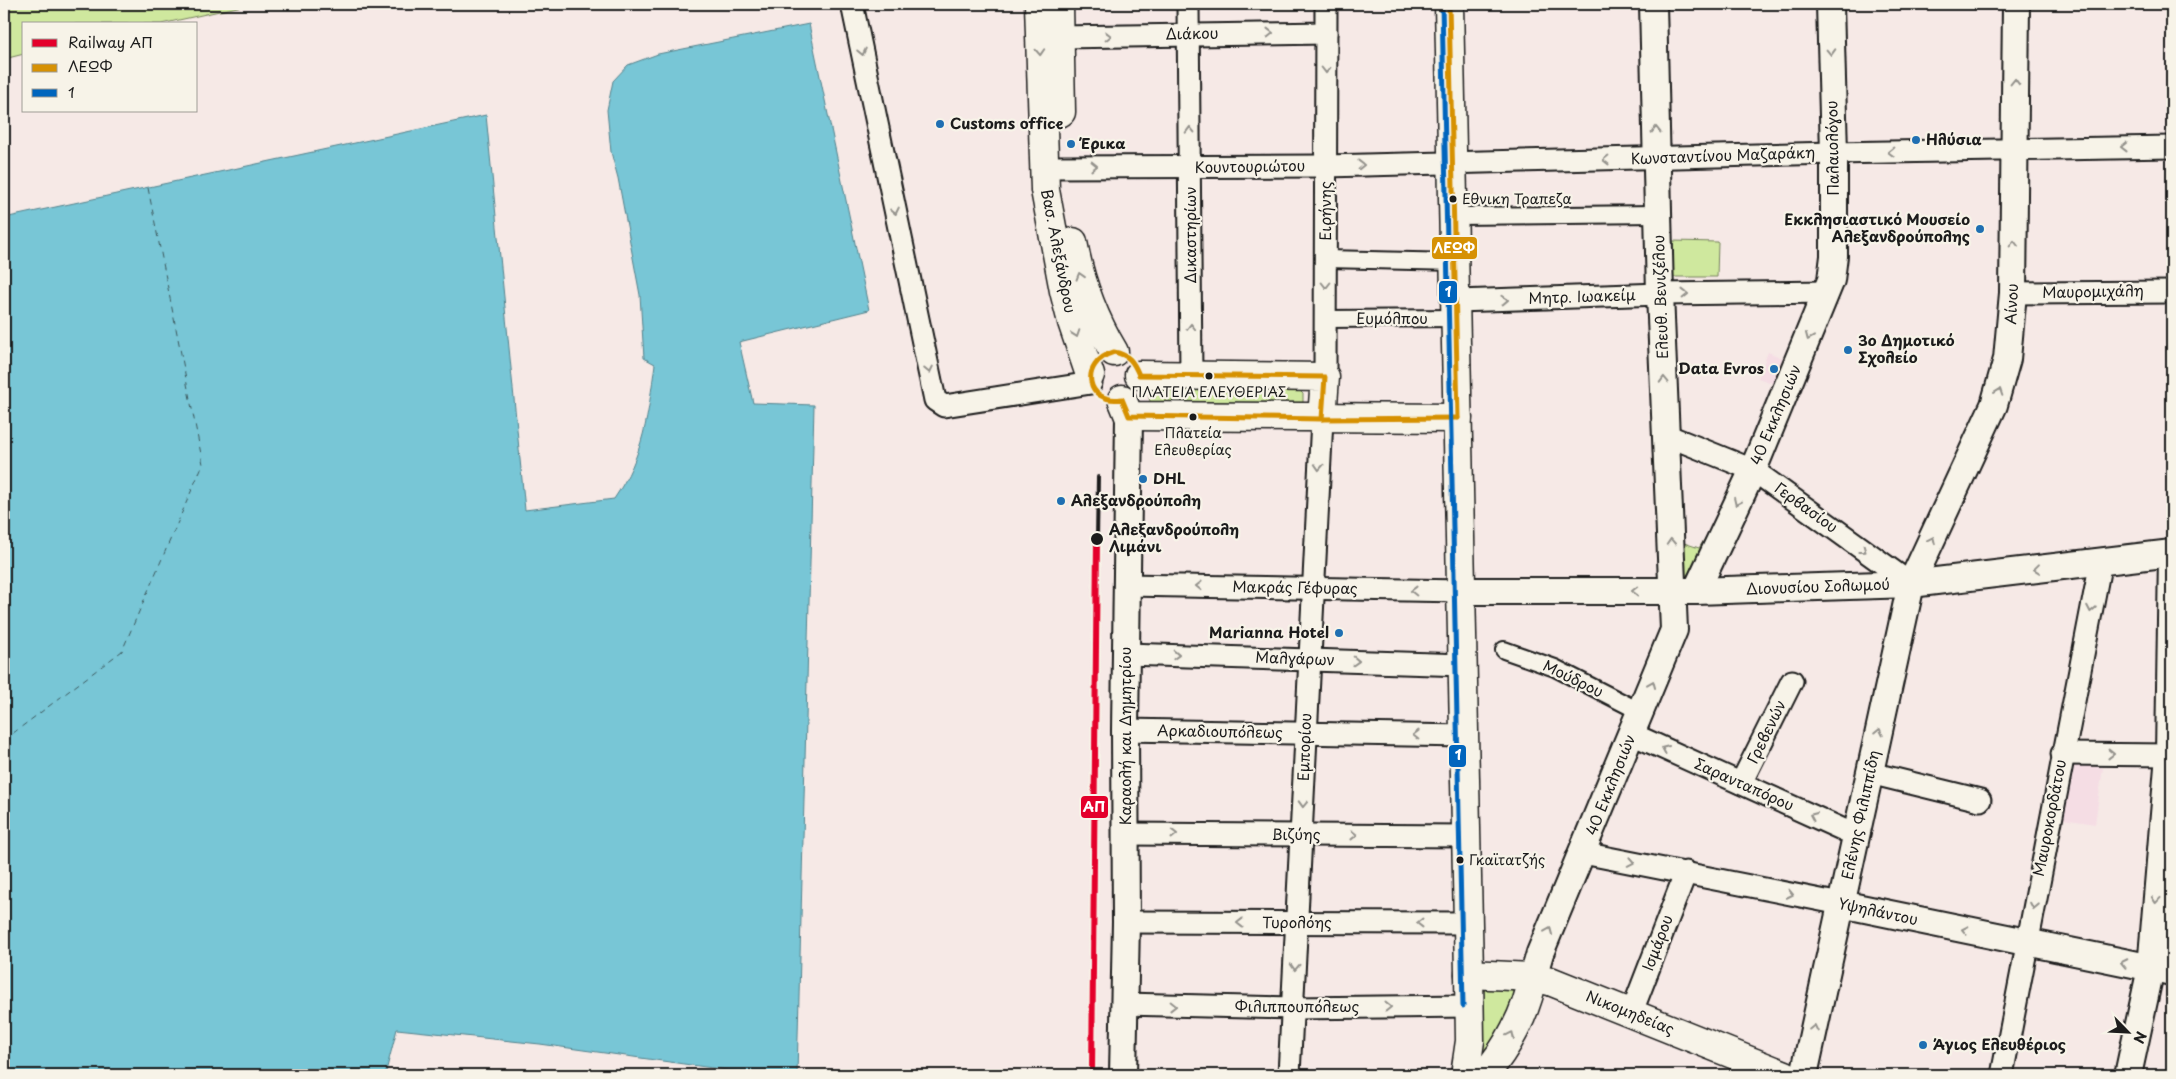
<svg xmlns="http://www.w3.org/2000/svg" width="2176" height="1079" font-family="'Playpen Sans',sans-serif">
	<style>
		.built { fill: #f5dde4 }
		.green { fill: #cfe89e; stroke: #76825d }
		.water { fill: #78c6d6; stroke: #53828c }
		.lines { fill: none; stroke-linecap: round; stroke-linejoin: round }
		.ferry { stroke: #3c585d; stroke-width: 1; stroke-dasharray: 6 5; stroke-linecap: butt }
		.pedestrian-casing { stroke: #1c1c1c; stroke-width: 20 }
		.minor-casing { stroke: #1c1c1c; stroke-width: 25 }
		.tertiary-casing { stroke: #1c1c1c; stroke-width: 30 }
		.secondary-casing { stroke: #1c1c1c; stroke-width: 31 }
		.primary-casing { stroke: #1c1c1c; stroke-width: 31 }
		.trunk-casing { stroke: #1c1c1c; stroke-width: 31 }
		.pedestrian { stroke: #f7f3e8; stroke-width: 16 }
		.minor { stroke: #f7f3e8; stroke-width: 21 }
		.tertiary { stroke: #f7f3e8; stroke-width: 26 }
		.secondary { stroke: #f7f3e8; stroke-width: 28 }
		.primary { stroke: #f7f3e8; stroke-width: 28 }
		.trunk { stroke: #f7f3e8; stroke-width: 28 }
		.rail { stroke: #1c1c1c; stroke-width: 4 }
		.bus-1-casing { stroke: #f7f3e8; stroke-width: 9 }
		.bus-2-casing { stroke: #f7f3e8; stroke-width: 9 }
		.bus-1 { stroke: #d69104; stroke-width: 5 }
		.bus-2 { stroke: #0065bd; stroke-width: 5 }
		.rail-1-casing { stroke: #f7f3e8; stroke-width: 10 }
		.rail-1 { stroke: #e4002b; stroke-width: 6 }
		.oneway { stroke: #94928c }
		.poi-dot { fill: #1f6fb2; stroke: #f7f3e8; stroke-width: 2 }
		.bus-dot { fill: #1c1c1c; stroke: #f7f3e8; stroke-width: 2 }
		.labels { text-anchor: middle; stroke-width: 4.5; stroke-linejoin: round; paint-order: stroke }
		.bus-label { font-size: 14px; fill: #1c1c1c; stroke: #f7f3e8; text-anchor: start }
		.street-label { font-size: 15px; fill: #1c1c1c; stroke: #f7f3e8 }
		.poi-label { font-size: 15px; font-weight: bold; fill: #1c1c1c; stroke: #f7f3e8; text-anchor: start }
		.stop-label { font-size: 15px; font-weight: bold; fill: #1c1c1c; stroke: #f7f3e8; text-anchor: start }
		.line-badge { stroke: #f7f3e8; stroke-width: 2 }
		.badge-label { font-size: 14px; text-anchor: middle; font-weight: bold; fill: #fff }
	</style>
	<rect width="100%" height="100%" fill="#f6e9e6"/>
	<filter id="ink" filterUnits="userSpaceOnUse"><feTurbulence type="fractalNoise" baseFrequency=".02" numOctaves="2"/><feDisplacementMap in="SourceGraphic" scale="10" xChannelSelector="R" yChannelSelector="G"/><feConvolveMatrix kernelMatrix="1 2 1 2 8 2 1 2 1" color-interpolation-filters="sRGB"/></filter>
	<g filter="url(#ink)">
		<g class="built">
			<path d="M1768,352L1790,361L1780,386L1758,378Z"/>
			<path d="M2071,763L2103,768L2095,824L2063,819Z"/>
		</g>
		<g class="green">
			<path d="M4,4H251L161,24H24V54L4,59Z"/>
			<path d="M1673,241L1718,242L1717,277H1673Z"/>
			<path d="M1149,388L1299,390L1303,394V405L1151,404L1149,398Z"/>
			<path d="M1708,534L1715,537L1693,585L1682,584L1684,543L1699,548Z"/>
			<path d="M1477,982L1522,986L1476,1075Z"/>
		</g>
		<path class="water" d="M809,24L869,310L739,342L753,403L814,405L797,1075H763L540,1044L397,1029L385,1075H4V218L486,115L525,510L614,499C644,455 648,415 655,364L644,358L640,295L618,178L611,152L607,110L613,81L628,65L658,54Z"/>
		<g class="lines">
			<path class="ferry" d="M4,740L122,651L203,464L148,188"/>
			<g class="pedestrian-casing">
				<g id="pedestrian">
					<path d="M1455,216L1658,214"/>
					<path d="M1326,259L1456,262"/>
					<path d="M1326,319L1457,318"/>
					<path d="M1504,650L1555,668L1641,712"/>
				</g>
			</g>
			<g class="minor-casing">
				<g id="minor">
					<path d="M852,4L935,400L944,406L1091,383"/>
					<path d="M1188,4L1191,376"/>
					<path d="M1059,37L1326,33"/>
					<path d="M1045,167L1326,166L1834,153L2172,147"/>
					<path d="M2013,293L2172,292"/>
					<path d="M1457,301L1660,294L1828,292"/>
					<path d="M1325,377L1326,4"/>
					<path d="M1666,435L1753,470L1911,584"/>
					<path d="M1127,585L1462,591"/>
					<path d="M1127,654L1464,665"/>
					<path d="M1125,730L1465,736"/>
					<path d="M1632,734L1857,836"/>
					<path d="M2062,754L2172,755"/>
					<path d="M1870,773L1980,800"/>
					<path d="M1741,783L1792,681"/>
					<path d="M1126,834L1467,836"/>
					<path d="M1583,853L1841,904"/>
					<path d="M1126,922L1468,923"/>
					<path d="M1124,1004L1293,1008L1470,1006"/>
					<path d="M1631,1014L1686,872"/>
					<path d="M1289,1075L1322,419"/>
					<path d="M2002,1075L2101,561"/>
				</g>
			</g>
			<g class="tertiary-casing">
				<g id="tertiary">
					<path d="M1462,591H1696L1911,584L2172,553"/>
					<path d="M1696,591L1753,470L1831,280L1834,256V153L1830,4"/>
					<path d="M1841,904L2172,972"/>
					<path d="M1533,977L1540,953L1674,630L1660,294L1653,4"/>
					<path d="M1123,1075L1126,922L1125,730L1129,416"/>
					<path d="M1804,1075L1911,584L1994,405L2007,359L2013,293L2016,4"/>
					<path d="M2128,1075L2151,968L2169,755L2172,554"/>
				</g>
			</g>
			<g class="secondary-casing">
				<g id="secondary">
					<path d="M1039,4L1045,190L1064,291L1072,322L1090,375"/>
					<path d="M1059,4L1061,112"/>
					<path d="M1073,242C1080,282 1093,317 1114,352"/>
					<path d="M1139,375L1325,377L1322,419"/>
					<path d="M1122,399L1129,416L1458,418"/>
				</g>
			</g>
			<g class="primary-casing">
				<g id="primary">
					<path d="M1449,4L1469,974L1533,977L1550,981L1785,1075"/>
					<path d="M1484,1075C1507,1049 1527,1012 1533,977"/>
				</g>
			</g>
			<g class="trunk-casing">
				<path id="trunk" d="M1465,1075L1470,1041L1469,974"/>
			</g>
			<use href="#pedestrian" class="pedestrian"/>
			<use href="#minor" class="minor"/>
			<use href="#tertiary" class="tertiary"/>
			<use href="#secondary" class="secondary"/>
			<use href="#primary" class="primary"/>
			<use href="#trunk" class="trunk"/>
			<path class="rail" d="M1097,539L1098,477"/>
			<g class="bus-1-casing">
				<g id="bus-1">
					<path d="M1449,4L1458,418"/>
					<path d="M1114,352C1129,355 1133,361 1139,375L1325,377L1322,419L1129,416L1122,399C1086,405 1078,363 1114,352Z"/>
					<path d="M1322,419L1458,418"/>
				</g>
			</g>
			<g class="bus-2-casing">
				<path id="bus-2" d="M1442,4L1463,1006"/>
			</g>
			<use href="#bus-1" class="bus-1"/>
			<use href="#bus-2" class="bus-2"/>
			<g class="rail-1-casing">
				<path id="rail-1" d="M1092,1075L1097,539"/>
			</g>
			<use href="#rail-1" class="rail-1"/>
		</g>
		<defs><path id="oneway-chevron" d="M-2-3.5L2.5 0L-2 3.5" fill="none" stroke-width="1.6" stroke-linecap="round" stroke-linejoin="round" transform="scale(1.25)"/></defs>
		<g class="oneway">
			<use href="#oneway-chevron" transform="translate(1270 33) rotate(-1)"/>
			<use href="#oneway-chevron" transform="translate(1108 36) rotate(-1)"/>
			<use href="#oneway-chevron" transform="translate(862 52) rotate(78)"/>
			<use href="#oneway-chevron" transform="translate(1040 52) rotate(87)"/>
			<use href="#oneway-chevron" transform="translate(1831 52) rotate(88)"/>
			<use href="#oneway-chevron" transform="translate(1326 70) rotate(90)"/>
			<use href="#oneway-chevron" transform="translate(2015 82) rotate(-89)"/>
			<use href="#oneway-chevron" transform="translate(1190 130) rotate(-91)"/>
			<use href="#oneway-chevron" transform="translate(1656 130) rotate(-91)"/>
			<use href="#oneway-chevron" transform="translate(2124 147) rotate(179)"/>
			<use href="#oneway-chevron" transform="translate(1891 152) rotate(179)"/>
			<use href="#oneway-chevron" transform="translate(1606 160) rotate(179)"/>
			<use href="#oneway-chevron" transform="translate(1361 165) rotate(-1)"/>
			<use href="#oneway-chevron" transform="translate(1094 166) rotate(1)"/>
			<use href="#oneway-chevron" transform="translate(895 211) rotate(78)"/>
			<use href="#oneway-chevron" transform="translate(2014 244) rotate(-90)"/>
			<use href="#oneway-chevron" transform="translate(1080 276) rotate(-107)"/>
			<use href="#oneway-chevron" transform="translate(1326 285) rotate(90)"/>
			<use href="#oneway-chevron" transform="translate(1685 294) rotate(-1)"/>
			<use href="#oneway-chevron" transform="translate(1505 300) rotate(-2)"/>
			<use href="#oneway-chevron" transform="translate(1191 327) rotate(-90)"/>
			<use href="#oneway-chevron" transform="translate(1076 334) rotate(71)"/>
			<use href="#oneway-chevron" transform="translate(1809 337) rotate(113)"/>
			<use href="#oneway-chevron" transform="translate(929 370) rotate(78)"/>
			<use href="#oneway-chevron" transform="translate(1664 380) rotate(-92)"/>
			<use href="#oneway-chevron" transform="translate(1999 392) rotate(-71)"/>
			<use href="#oneway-chevron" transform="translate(1319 467) rotate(93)"/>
			<use href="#oneway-chevron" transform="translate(1737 502) rotate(115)"/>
			<use href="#oneway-chevron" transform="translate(1932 540) rotate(-65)"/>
			<use href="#oneway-chevron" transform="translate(1671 542) rotate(-93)"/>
			<use href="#oneway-chevron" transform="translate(1863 550) rotate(36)"/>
			<use href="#oneway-chevron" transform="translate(2037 569) rotate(173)"/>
			<use href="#oneway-chevron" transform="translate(1199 586) rotate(-179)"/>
			<use href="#oneway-chevron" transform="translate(1414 591) rotate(-179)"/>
			<use href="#oneway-chevron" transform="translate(1635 591) rotate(180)"/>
			<use href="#oneway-chevron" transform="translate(2091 609) rotate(101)"/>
			<use href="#oneway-chevron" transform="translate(1176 655) rotate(2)"/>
			<use href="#oneway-chevron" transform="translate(1356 661) rotate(2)"/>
			<use href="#oneway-chevron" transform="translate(1652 684) rotate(-67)"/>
			<use href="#oneway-chevron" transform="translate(1879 732) rotate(-78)"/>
			<use href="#oneway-chevron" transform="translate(1416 735) rotate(-179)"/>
			<use href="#oneway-chevron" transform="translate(1665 749) rotate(-156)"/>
			<use href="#oneway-chevron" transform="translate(2111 754) rotate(1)"/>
			<use href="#oneway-chevron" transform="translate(1303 804) rotate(92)"/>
			<use href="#oneway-chevron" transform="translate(1813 816) rotate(-156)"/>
			<use href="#oneway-chevron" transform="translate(1174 834)"/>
			<use href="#oneway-chevron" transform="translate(1354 835) rotate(1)"/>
			<use href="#oneway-chevron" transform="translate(1631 862) rotate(11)"/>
			<use href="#oneway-chevron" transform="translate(1790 894) rotate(12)"/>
			<use href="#oneway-chevron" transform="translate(2156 900) rotate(95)"/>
			<use href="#oneway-chevron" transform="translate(2034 906) rotate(101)"/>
			<use href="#oneway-chevron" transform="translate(1240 923) rotate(-180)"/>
			<use href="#oneway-chevron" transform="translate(1420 923) rotate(-180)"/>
			<use href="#oneway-chevron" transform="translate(1965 930) rotate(-168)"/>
			<use href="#oneway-chevron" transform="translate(1549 931) rotate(-67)"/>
			<use href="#oneway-chevron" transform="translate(2124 963) rotate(-168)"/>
			<use href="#oneway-chevron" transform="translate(1295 967) rotate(93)"/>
			<use href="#oneway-chevron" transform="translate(1173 1006) rotate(1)"/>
			<use href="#oneway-chevron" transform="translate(1388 1007) rotate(-1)"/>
			<use href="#oneway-chevron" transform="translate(1814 1028) rotate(-78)"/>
			<use href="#oneway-chevron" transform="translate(1511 1035) rotate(-64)"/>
		</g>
	</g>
	<g class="poi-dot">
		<circle cx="940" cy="124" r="5"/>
		<circle cx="1916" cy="140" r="5"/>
		<circle cx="1071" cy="144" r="5"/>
		<circle cx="1980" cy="229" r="5"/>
		<circle cx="1848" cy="350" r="5"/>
		<circle cx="1774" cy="369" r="5"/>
		<circle cx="1143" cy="479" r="5"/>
		<circle cx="1061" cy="501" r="5"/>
		<circle cx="1339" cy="633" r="5"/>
		<circle cx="1923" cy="1045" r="5"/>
	</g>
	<g class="bus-dot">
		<circle cx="1453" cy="199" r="4.5"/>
		<circle cx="1209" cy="376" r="4.5"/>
		<circle cx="1193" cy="417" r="4.5"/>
		<circle cx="1097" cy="539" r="7"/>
		<circle cx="1460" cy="860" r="4.5"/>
	</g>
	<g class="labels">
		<g class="bus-label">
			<text x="1462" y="204">Εθνικη Τραπεζα</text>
			<text x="1209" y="397" text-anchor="middle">ΠΛΑΤΕΙΑ ΕΛΕΥΘΕΡΙΑΣ</text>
			<text x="1193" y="438" text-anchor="middle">Πλατεία<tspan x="1193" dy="17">Ελευθερίας</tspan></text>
			<text x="1469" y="865">Γκαϊτατζής</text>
		</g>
		<g class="street-label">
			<text transform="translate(1192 34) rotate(-1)" y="5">Διάκου</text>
			<text transform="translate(1833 148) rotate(-91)" y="5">Παλαιολόγου</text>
			<text transform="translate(1723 156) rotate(-2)" y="5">Κωνσταντίνου Μαζαράκη</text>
			<text transform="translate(1250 167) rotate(-1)" y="5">Κουντουριώτου</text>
			<text transform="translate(1326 211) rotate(-90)" y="5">Ειρήνης</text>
			<text transform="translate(1191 235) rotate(-90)" y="5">Δικαστηρίων</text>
			<text transform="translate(1058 251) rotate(79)" y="5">Βασ. Αλεξάνδρου</text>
			<text transform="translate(2093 292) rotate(-1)" y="5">Μαυρομιχάλη</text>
			<text transform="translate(1582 297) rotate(-2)" y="5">Μητρ. Ιωακείμ</text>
			<text transform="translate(1661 297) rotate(-92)" y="5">Ελευθ. Βενιζέλου</text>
			<text transform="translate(2012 304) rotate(-87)" y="5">Αίνου</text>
			<text x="1392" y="324">Ευμόλπου</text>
			<text transform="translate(1776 415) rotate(-67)" y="5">40 Εκκλησιών</text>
			<text transform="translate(1806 508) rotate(36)" y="5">Γερβασίου</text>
			<text transform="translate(1818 587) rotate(-2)" y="5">Διονυσίου Σολωμού</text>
			<text transform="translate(1295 588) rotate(1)" y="5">Μακράς Γέφυρας</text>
			<text transform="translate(1295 659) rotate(2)" y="5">Μαλγάρων</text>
			<text transform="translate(1573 679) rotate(26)" y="5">Μούδρου</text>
			<text transform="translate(1220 732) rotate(1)" y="5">Αρκαδιουπόλεως</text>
			<text transform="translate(1767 732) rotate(-64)" y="5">Γρεβενών</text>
			<text transform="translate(1126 736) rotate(-90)" y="5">Καραολή και Δημητρίου</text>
			<text transform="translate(1305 747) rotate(-88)" y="5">Εμπορίου</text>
			<text transform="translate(1611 785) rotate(-68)" y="5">40 Εκκλησιών</text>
			<text transform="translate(1744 785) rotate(24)" y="5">Σαρανταπόρου</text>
			<text transform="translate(1861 815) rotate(-78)" y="5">Ελένης Φιλιππίδη</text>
			<text transform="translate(2050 818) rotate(-79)" y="5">Μαυροκορδάτου</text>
			<text x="1296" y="840">Βιζύης</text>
			<text transform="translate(1878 912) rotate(12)" y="5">Υψηλάντου</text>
			<text x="1297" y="928">Τυρολόης</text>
			<text transform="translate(1658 943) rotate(-69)" y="5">Ισμάρου</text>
			<text x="1297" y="1012">Φιλιππουπόλεως</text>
			<text transform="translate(1630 1013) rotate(22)" y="5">Νικομηδείας</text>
		</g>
		<g class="poi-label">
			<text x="950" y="129">Customs office</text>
			<text x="1926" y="145">Ηλύσια</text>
			<text x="1081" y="149">Έρικα</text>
			<text x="1970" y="225" text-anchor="end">Εκκλησιαστικό Μουσείο<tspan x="1970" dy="17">Αλεξανδρούπολης</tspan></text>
			<text x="1858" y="346">3ο Δημοτικό<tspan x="1858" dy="17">Σχολείο</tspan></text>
			<text x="1764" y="374" text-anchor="end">Data Evros</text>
			<text x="1153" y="484">DHL</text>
			<text x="1071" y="506">Αλεξανδρούπολη</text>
			<text x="1329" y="638" text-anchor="end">Marianna Hotel</text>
			<text x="1933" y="1050">Άγιος Ελευθέριος</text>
		</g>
		<g class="stop-label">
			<text x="1109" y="535">Αλεξανδρούπολη<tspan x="1109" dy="17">Λιμάνι</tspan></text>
		</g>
	</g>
	<g class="line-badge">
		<rect x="1431" y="236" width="47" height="24" rx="5" fill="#d69104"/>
		<rect x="1438" y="280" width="20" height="24" rx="5" fill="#0065bd"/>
		<rect x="1448" y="744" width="19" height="24" rx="5" fill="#0065bd"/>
		<rect x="1080" y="795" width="29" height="24" rx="5" fill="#e4002b"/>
	</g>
	<g class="badge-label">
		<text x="1454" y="253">ΛΕΩΦ</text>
		<text x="1448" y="297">1</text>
		<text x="1458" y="760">1</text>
		<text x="1094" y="812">ΑΠ</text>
	</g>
	<rect width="2176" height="1079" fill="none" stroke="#f7f3e8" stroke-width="20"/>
	<rect x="10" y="10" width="2156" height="1059" fill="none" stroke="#1c1c1c" stroke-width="2" filter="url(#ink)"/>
	<rect x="22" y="22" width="175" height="90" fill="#f7f3e8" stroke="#9f9d96"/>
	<rect x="32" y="39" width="25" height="8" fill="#e4002b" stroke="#9f9d96"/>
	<text x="68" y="48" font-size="15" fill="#1c1c1c">Railway ΑΠ</text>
	<rect x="32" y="64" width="25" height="8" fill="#d69104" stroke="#9f9d96"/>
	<text x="68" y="72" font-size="15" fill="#1c1c1c">ΛΕΩΦ</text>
	<rect x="32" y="89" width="25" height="8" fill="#0065bd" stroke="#9f9d96"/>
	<text x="68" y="98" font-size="15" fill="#1c1c1c">1</text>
	<g transform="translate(2128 1032) rotate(114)" stroke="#f7f3e8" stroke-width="4" paint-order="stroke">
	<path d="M0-4L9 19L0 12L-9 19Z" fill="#1c1c1c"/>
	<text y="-8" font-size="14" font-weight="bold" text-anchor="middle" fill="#1c1c1c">N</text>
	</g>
</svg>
